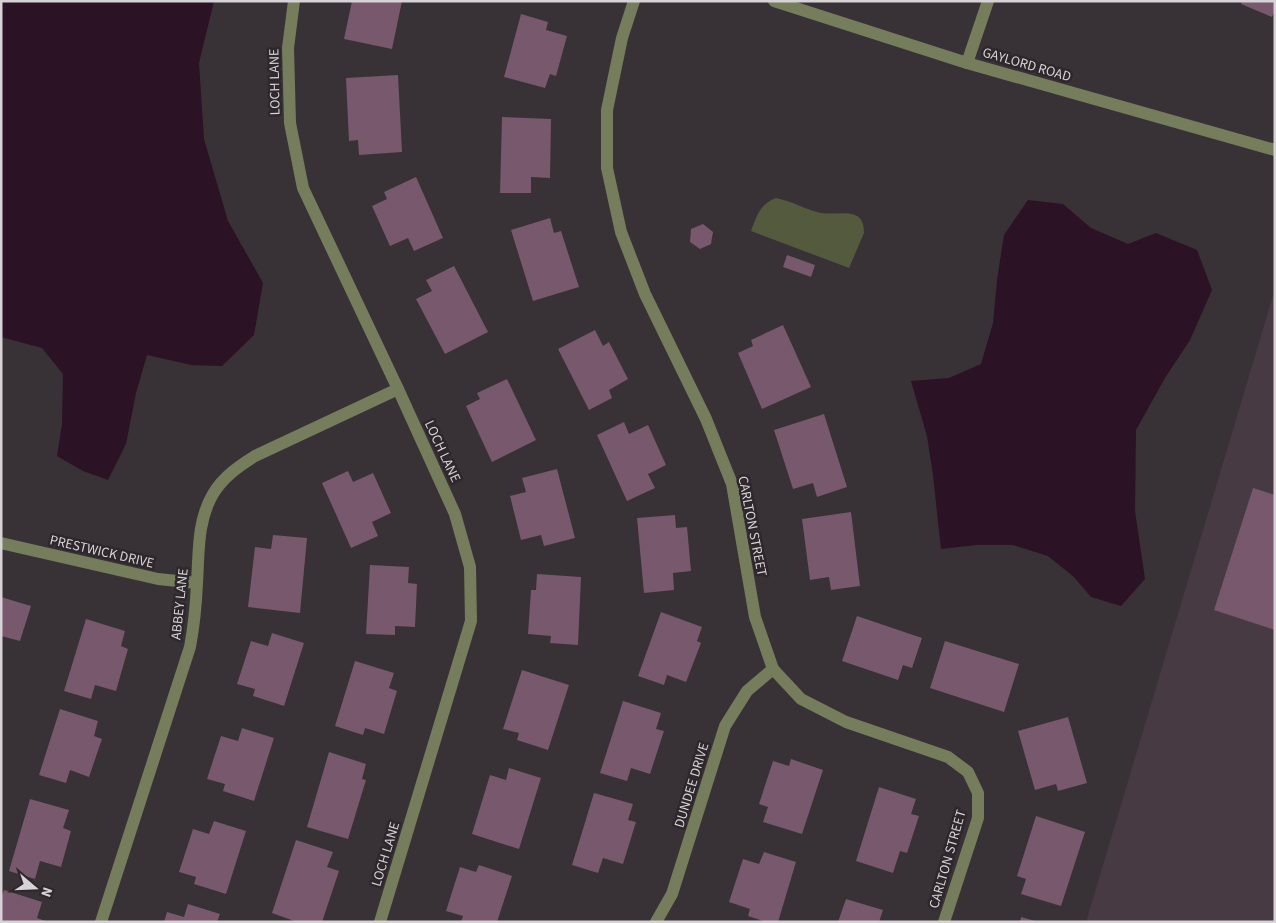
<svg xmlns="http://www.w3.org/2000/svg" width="1276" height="923" font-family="'Source Sans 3',sans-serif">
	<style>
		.built { fill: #473a42 }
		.green { fill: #545a3e }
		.water { fill: #2b1224 }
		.building { fill: #77586c }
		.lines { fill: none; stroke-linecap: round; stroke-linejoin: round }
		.minor { stroke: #767d5c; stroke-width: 12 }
		.labels { text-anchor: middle; stroke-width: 5; stroke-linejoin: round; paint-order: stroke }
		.street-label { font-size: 14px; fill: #d6d2d5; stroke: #2e272c }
	</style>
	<rect width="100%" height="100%" fill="#383136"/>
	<path class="built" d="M1275,289V922H1086Z"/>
	<path class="green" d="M776,198C792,201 806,210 821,213C832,215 847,211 857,216C863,220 864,226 864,233L849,268L751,231C757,215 760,204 776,198Z"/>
	<g class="water">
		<path d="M1,1H214L199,63L204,139L228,221L263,283L254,335L222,366L191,365L147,355L136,393L126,444L108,480L83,471L57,456L62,424L63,374L42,348L1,337Z"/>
		<path d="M1028,200L1063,204L1091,228L1128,244L1156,233L1197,250L1212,290L1190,340L1165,378L1136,430L1135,511L1145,579L1121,606L1091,597L1074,577L1048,556L1013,545H977L941,549L933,475L927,436L911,381L949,378L981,364L993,323L997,280L1004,235Z"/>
	</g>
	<g class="building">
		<path d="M352,1H402L392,49L344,39Z"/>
		<path d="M1242,1H1275V10L1272,17L1241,4Z"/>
		<path d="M521,14L548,22L546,30L567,36L556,76L550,74L545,88L504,77Z"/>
		<path d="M398,75L402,152L359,155L358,140L349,141L346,78Z"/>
		<path d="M502,117L551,119L550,178L531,177V193H500Z"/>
		<path d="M416,177L443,238L414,251L408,238L390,246L372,206L387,199L384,192Z"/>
		<path d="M550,218L554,233L561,231L579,287L533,301L511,230Z"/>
		<path d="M703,224L713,232L711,244L700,249L690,242L691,229Z"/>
		<path d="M787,255L815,265L811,277L783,267Z"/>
		<path d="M454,266L488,332L445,354L416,299L432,291L426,280Z"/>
		<path d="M783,325L811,387L762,409L738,353L753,346L751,340Z"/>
		<path d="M595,330L603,346L609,342L628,379L609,390L612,398L589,410L558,349Z"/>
		<path d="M507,379L536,440L492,462L466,406L480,399L477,393Z"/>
		<path d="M824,414L847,487L817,497L813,483L793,489L774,430Z"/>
		<path d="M624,422L629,434L648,425L666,465L648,474L655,488L627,501L597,435Z"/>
		<path d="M557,469L575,538L544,546L541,535L521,540L510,496L526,492L522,478Z"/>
		<path d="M348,471L353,482L373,473L391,513L372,522L378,536L351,548L322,483Z"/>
		<path d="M1253,488L1275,495V630L1214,610Z"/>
		<path d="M851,512L860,586L831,590L829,577L810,580L802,519Z"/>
		<path d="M675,515L676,528L687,527L691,571L673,573L674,590L644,593L637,518Z"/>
		<path d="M273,535L307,538L300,613L248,607L255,547L271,549Z"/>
		<path d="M370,565L409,567L408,583L417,584L415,627L395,626V635L366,634Z"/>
		<path d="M537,574L581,577L578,645L550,643L551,636L528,634L531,590H536Z"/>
		<path d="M1,597L31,606L20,641L1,636Z"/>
		<path d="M661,612L702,627L697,641L701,643L686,682L667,675L664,685L638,676Z"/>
		<path d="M857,616L922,638L912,668L903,665L898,680L842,661Z"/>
		<path d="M86,619L125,631L121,646L128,649L116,691L95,685L91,699L64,691Z"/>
		<path d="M272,633L304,643L284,706L253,696L255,689L237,684L251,641L268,646Z"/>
		<path d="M945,641L1019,664L1004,712L930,688Z"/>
		<path d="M355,661L394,673L389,688L397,691L384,734L365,728L363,735L335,726Z"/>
		<path d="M522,670L569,685L548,750L517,740L519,733L503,729Z"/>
		<path d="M623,701L661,713L656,729L664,731L650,774L631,768L627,781L600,773Z"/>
		<path d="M60,709L98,721L94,736L102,739L89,777L70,770L66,783L39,775Z"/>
		<path d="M1068,717L1087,783L1058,791L1056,784L1035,790L1018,731Z"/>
		<path d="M242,728L274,738L254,801L223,791L225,784L207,779L221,736L238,741Z"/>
		<path d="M329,752L366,764L362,779L366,780L348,839L307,827Z"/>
		<path d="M791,759L823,770L802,834L763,822L768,807L759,804L773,761L789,766Z"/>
		<path d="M509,768L541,778L519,849L472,834L490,775L506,780Z"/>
		<path d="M879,787L916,799L911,814L919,816L907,853L900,851L893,873L856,861Z"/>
		<path d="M594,793L633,804L628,820L636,822L623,864L603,858L598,873L572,865Z"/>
		<path d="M30,799L69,810L63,828L71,831L61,867L40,861L35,879L9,871Z"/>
		<path d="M1036,816L1085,832L1061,906L1021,894L1026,879L1017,876Z"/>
		<path d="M214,821L246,831L226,894L194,884L196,877L179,872L193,829L209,834Z"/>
		<path d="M296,840L333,852L327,867L339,871L322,922H297L272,913Z"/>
		<path d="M764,852L796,862L778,922H766L748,916L750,909L729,902L743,859L759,864Z"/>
		<path d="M479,865L512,876L497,922H461L463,916L446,911L460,867L476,872Z"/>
		<path d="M4,890L42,902L37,918L48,922H1V898Z"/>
		<path d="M846,899L883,910L879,922H838Z"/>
		<path d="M188,904L220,914L217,922H164L167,912L184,917Z"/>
		<path d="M1021,917L1035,921V922H1020Z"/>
	</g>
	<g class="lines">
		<g class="minor">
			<path d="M294,1L288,48L290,123L303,188L398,389L455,514L470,567L471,621L380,922"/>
			<path d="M634,1L622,38L607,110V168L621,232L645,294L706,419L732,484L755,617L773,669L801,699L846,722L948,757L968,772L978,793V818L944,922"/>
			<path d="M774,1L967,63L1275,150"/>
			<path d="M967,63L988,1"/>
			<path d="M1,543L158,579L197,583"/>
			<path d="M101,922L190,647C194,626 196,605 197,583C199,553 197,521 213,494C223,477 239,466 255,456L398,389"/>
			<path d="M656,922L672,894L725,726L747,691L773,669"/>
		</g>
	</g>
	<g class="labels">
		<g class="street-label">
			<text transform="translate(1027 64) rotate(16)" y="5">GAYLORD ROAD</text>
			<text transform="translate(274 82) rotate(-91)" y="5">LOCH LANE</text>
			<text transform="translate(443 451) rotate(65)" y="5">LOCH LANE</text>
			<text transform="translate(753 526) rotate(79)" y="5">CARLTON STREET</text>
			<text transform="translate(102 551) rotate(13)" y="5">PRESTWICK DRIVE</text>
			<text transform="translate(179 604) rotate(-84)" y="5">ABBEY LANE</text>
			<text transform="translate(691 785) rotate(-73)" y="5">DUNDEE DRIVE</text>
			<text transform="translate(385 854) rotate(-73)" y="5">LOCH LANE</text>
			<text transform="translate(947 859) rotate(-74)" y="5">CARLTON STREET</text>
		</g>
	</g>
	<rect width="1276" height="923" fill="none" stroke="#d6d2d5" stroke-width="5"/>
	<g transform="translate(35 888) rotate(109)" stroke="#2e272c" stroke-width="4" paint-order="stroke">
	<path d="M0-4L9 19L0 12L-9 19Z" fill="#d6d2d5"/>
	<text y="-8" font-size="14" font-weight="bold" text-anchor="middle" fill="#d6d2d5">N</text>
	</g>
</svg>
